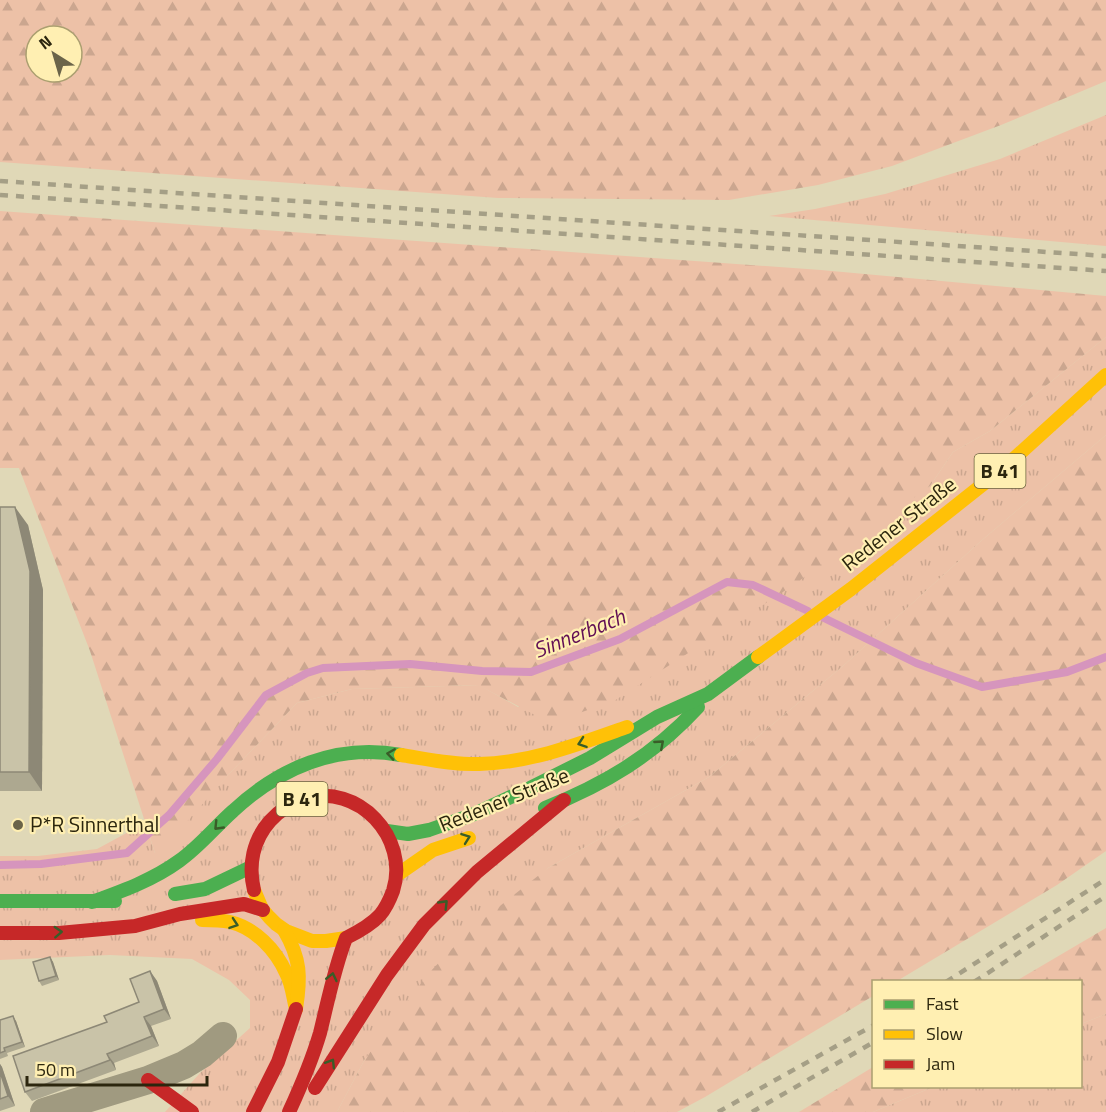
<svg xmlns="http://www.w3.org/2000/svg" width="1106" height="1112" font-family="'Titillium Web',sans-serif">
	<style>
		.grass { fill: url(#grass-tufts) }
		.forest { fill: url(#forest-firs); fill-rule: evenodd }
		.lines { fill: none; stroke-linecap: round; stroke-linejoin: round }
		.stream { stroke: #d695bd; stroke-width: 8 }
		.street { stroke: #a09a80; stroke-width: 28 }
		.fast { stroke: #4caf50; stroke-width: 14 }
		.slow { stroke: #ffc107; stroke-width: 14 }
		.jam { stroke: #c62828; stroke-width: 14 }
		.rail { stroke: #a59f86; stroke-width: 4.5; stroke-dasharray: 8 8; stroke-linecap: butt }
		.wall { fill: #ada890 }
		.shaded-wall { fill: #8d8876 }
		.building { fill: #c9c3a8; stroke: #8d8876; stroke-width: 1.5 }
		.oneway { stroke: #395d28 }
		.poi-dot { fill: #6b6449; stroke: #ffefb2; stroke-width: 2 }
		.labels { text-anchor: middle; stroke-width: 4.5; stroke-linejoin: round; paint-order: stroke }
		.shield { fill: #ffefb2; stroke: #6b623f; stroke-width: 1.5 }
		.shield-label { font-size: 20px; font-weight: bold; fill: #2c260e }
		.street-label { font-size: 21px; fill: #2c260e; stroke: #ffefb2 }
		.poi-label { font-size: 21px; fill: #2c260e; stroke: #ffefb2; text-anchor: start }
		.water-label { font-size: 22px; font-style: italic; fill: #620f55; stroke: #ffefb2 }
	</style>
	<defs>
		<pattern id="grass-tufts" width="24" height="20" patternUnits="userSpaceOnUse" patternTransform="scale(1.5)"><rect width="24" height="20" fill="#edc1a7"/><path d="M3 7l-1-3M5 7V3M7 7l1-3M15 17l-1-3M17 17v-4M19 17l1-3" fill="none" stroke="#cba68f"/></pattern>
		<pattern id="forest-firs" width="22" height="20" patternUnits="userSpaceOnUse" patternTransform="scale(1.5)"><rect width="22" height="20" fill="#edc1a7"/><path d="M5 1l3.5 6h-7zM16 11l3.5 6h-7z" fill="#cba68f"/></pattern>
	</defs>
	<rect width="100%" height="100%" fill="#e0d8b7"/>
	<g class="grass">
		<path d="M1106,115V246L769,216L815,209L885,194L1000,159Z"/>
		<path d="M1106,337V435L981,541L843,666L709,777L548,868L365,1059L337,1112H165L200,1073L250,1028V1000L229,980L192,959L110,955L0,960V856H38L97,849L145,823L155,853L230,773L297,703L352,689L479,685L518,707L930,486L953,452L990,431Z"/>
		<path d="M1106,1014V1112H873L933,1087L1080,1086L1081,1024Z"/>
	</g>
	<g class="forest">
		<path d="M0,0H1106V81L1001,125L892,166L818,185L729,200L498,198L0,162ZM36,36H72V72H36Z"/>
		<path d="M0,211L821,270L1106,296V337L990,431L953,452L930,486L792,586L614,701L550,723L478,685L352,689L297,703L230,773L160,852L155,853L90,651L19,468H0Z"/>
		<path d="M1106,435V851L1057,885L897,981L874,982L873,996L705,1097L677,1112H337L365,1059L428,974L472,928L548,868L709,777L843,666L981,541Z"/>
		<path d="M1106,928V1014L1081,1024L1080,982L1016,981Z"/>
		<path d="M873,1067L874,1086L933,1087L873,1112H799Z"/>
	</g>
	<g class="lines">
		<g class="stream">
			<path d="M824,618L916,663L982,687L1067,672L1106,657"/>
			<path d="M0,865L41,864L127,853L169,815L217,759L266,695L307,673L323,668L410,664L482,671L531,672L620,639L727,582L753,585L808,611"/>
		</g>
		<path class="street" d="M44,1112L148,1080L184,1065L202,1054L223,1036"/>
		<g class="fast">
			<path d="M545,808C605,784 654,755 698,707"/>
			<path d="M387,831L408,834L429,830L472,815L530,788L590,758L657,717L708,694L758,657"/>
			<path d="M175,894L205,889L251,867"/>
			<path d="M0,901H115"/>
			<path d="M92,902C122,891 153,880 179,861C199,847 215,827 233,811C279,768 337,743 401,755"/>
		</g>
		<g class="slow">
			<path d="M758,657L851,589L1006,466L1106,375"/>
			<path d="M401,755C427,759 453,765 479,764C530,763 579,744 627,727"/>
			<path d="M397,875L433,850L469,838"/>
			<path d="M254,890L262,909L269,917L276,924L286,931L312,941H326L346,938"/>
			<path d="M202,920C211,920 221,920 230,922C255,928 276,950 286,973C292,984 293,997 296,1009"/>
			<path d="M284,930C301,959 301,977 296,1009"/>
		</g>
		<g class="jam">
			<path d="M254,890C248,865 253,840 270,821C279,811 291,803 304,799C358,782 410,838 393,891C390,899 386,908 380,915C371,925 358,932 346,938C334,969 328,1001 320,1033C312,1060 301,1086 289,1112"/>
			<path d="M0,933H59L135,926L180,914L244,904L263,910"/>
			<path d="M148,1080L192,1112"/>
			<path d="M315,1088L387,975L424,925L477,872L564,800"/>
			<path d="M253,1112L278,1062L296,1009"/>
		</g>
		<g class="rail">
			<path d="M0,181L1106,256"/>
			<path d="M0,195L1106,271"/>
			<path d="M946,982L1106,879"/>
			<path d="M974,982L1106,896"/>
			<path d="M718,1112L874,1025"/>
			<path d="M752,1112L874,1042"/>
		</g>
	</g>
	<g class="wall">
		<path d="M0,507L28,525L43,590L42,791H0Z"/>
		<path d="M50,957L53,962L59,980L42,986L39,981Z"/>
		<path d="M150,971L157,981L171,1019L151,1026L159,1046L114,1063L116,1070L32,1101L25,1092L107,1022L139,1002Z"/>
		<path d="M0,1020L16,1021L25,1047L7,1053L8,1056L0,1059Z"/>
		<path d="M0,1064L2,1067L15,1106L0,1111Z"/>
	</g>
	<g class="shaded-wall">
		<path d="M15,507L28,525L43,590L42,791L29,772Z"/>
		<path d="M50,957L53,962L59,980L56,976Z"/>
		<path d="M150,971L157,981L171,1019L164,1009Z"/>
		<path d="M13,1016L16,1021L25,1047L22,1042Z"/>
		<path d="M144,1017L151,1026L159,1046L152,1036Z"/>
		<path d="M107,1054L114,1063L116,1070L110,1060Z"/>
		<path d="M0,1064L2,1067L15,1106L8,1096L0,1072Z"/>
	</g>
	<g class="building">
		<path d="M0,507H15L30,571L29,772H0Z"/>
		<path d="M50,957L56,976L39,981L33,962Z"/>
		<path d="M150,971L164,1009L144,1017L152,1036L107,1054L110,1060L25,1092L13,1056L107,1022L104,1016L139,1002L130,979Z"/>
		<path d="M13,1016L22,1042L4,1048L5,1051L0,1053V1020Z"/>
		<path d="M0,1072L8,1096L0,1099Z"/>
	</g>
	<defs><path id="oneway-chevron" d="M-2-3.5L2.5 0L-2 3.5" fill="none" stroke-width="1.6" stroke-linecap="round" stroke-linejoin="round" transform="scale(1.5)"/></defs>
	<g class="oneway">
		<use href="#oneway-chevron" transform="translate(582 743) rotate(161)"/>
		<use href="#oneway-chevron" transform="translate(660 744) rotate(-41)"/>
		<use href="#oneway-chevron" transform="translate(391 754) rotate(-172)"/>
		<use href="#oneway-chevron" transform="translate(218 826) rotate(134)"/>
		<use href="#oneway-chevron" transform="translate(466 838) rotate(-20)"/>
		<use href="#oneway-chevron" transform="translate(444 904) rotate(-46)"/>
		<use href="#oneway-chevron" transform="translate(234 924) rotate(19)"/>
		<use href="#oneway-chevron" transform="translate(58 932) rotate(-3)"/>
		<use href="#oneway-chevron" transform="translate(332 977) rotate(-77)"/>
		<use href="#oneway-chevron" transform="translate(331 1063) rotate(-58)"/>
	</g>
	<circle class="poi-dot" cx="18" cy="825" r="6"/>
	<g class="labels">
		<g class="shield">
			<rect x="974.5" y="454" width="51" height="34" rx="4.5"/>
			<rect x="276.5" y="782" width="51" height="34" rx="4.5"/>
		</g>
		<g class="shield-label">
			<text x="1000" y="478">B 41</text>
			<text x="302" y="806">B 41</text>
		</g>
		<g class="street-label">
			<text transform="translate(899 524) rotate(-38)" y="7">Redener Straße</text>
			<text transform="translate(504 800) rotate(-22)" y="7">Redener Straße</text>
		</g>
		<g class="poi-label">
			<text x="30" y="832">P*R Sinnerthal</text>
		</g>
		<g class="water-label">
			<text transform="translate(579 633) rotate(-22)" y="8">Sinnerbach</text>
		</g>
	</g>
	<rect x="872" y="980" width="210" height="108" fill="#ffefb2" stroke="#ab9f70" stroke-width="1.5"/>
	<rect x="884" y="1000" width="30" height="9" fill="#4caf50" stroke="#ab9f70" stroke-width="1.5"/>
	<text x="926" y="1010" font-size="18" fill="#2c260e">Fast</text>
	<rect x="884" y="1030" width="30" height="9" fill="#ffc107" stroke="#ab9f70" stroke-width="1.5"/>
	<text x="926" y="1040" font-size="18" fill="#2c260e">Slow</text>
	<rect x="884" y="1060" width="30" height="9" fill="#c62828" stroke="#ab9f70" stroke-width="1.5"/>
	<text x="926" y="1070" font-size="18" fill="#2c260e">Jam</text>
	<g transform="translate(54 54) rotate(323)"><circle r="28" fill="#ffefb2" stroke="#ab9f70" stroke-width="1.5"/>
	<path d="M0-4.5L10 22L0 15L-10 22Z" fill="#6b6449"/>
	<text y="-9" font-size="16" font-weight="bold" text-anchor="middle" fill="#2c260e">N</text>
	</g>
	<path d="M27 1076v9h180v-9" fill="none" stroke="#2c260e" stroke-width="3"/>
	<text x="36" y="1076" font-size="18" fill="#2c260e" stroke="#ffefb2" stroke-width="4.5" paint-order="stroke">50 m</text>
</svg>
